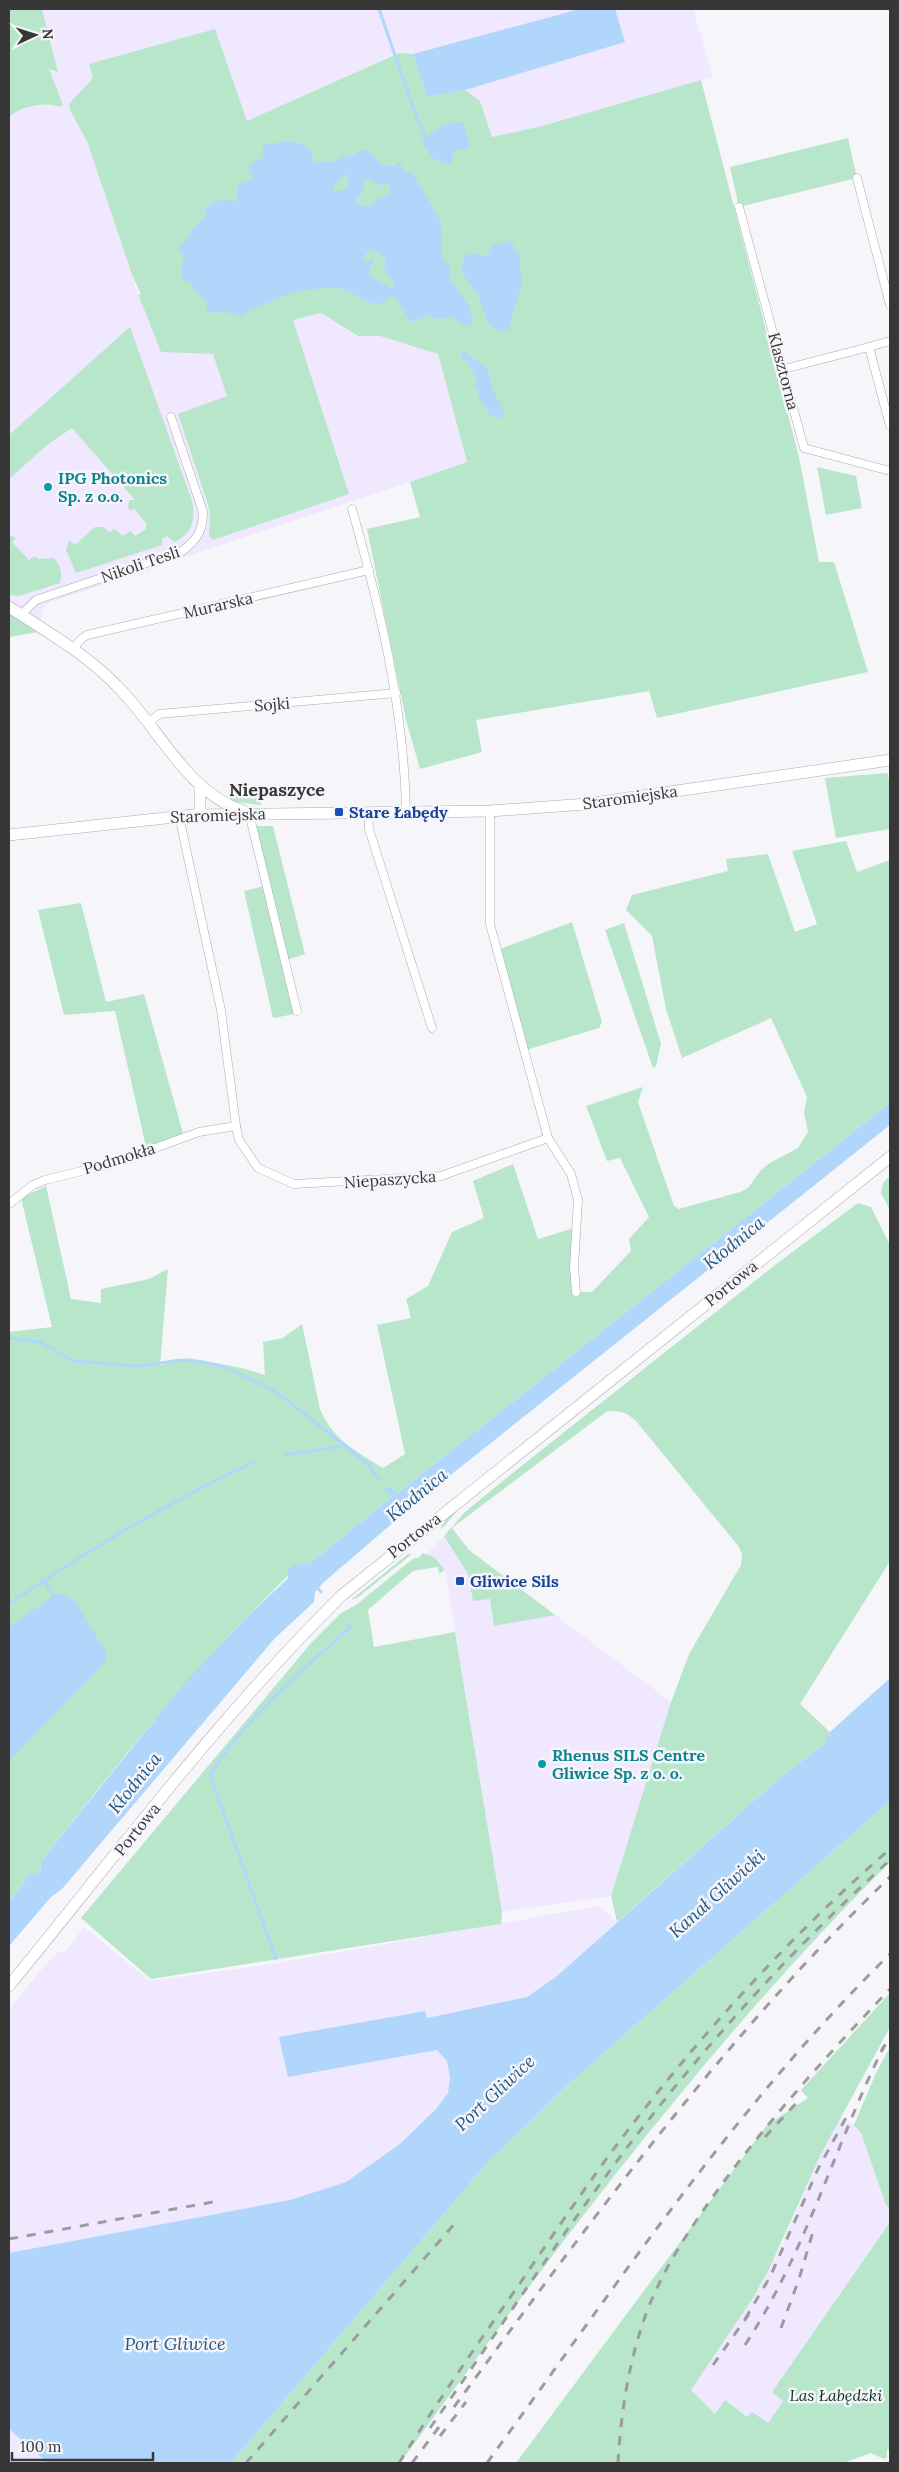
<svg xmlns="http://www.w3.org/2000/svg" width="899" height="2472" font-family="Lora,serif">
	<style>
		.industrial { fill: #f0e8fe }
		.green { fill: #b8e6ca }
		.water { fill: #b0d6fc; fill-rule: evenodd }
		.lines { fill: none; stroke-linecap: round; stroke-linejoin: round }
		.stream { stroke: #b0d6fc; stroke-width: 3 }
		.street-casing { stroke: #ababaf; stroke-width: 9 }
		.secondary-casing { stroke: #ababaf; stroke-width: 12 }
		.street { stroke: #fff; stroke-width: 8 }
		.secondary { stroke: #fff; stroke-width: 11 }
		.rail { stroke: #9c9c9f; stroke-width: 3; stroke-dasharray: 9 9; stroke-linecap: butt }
		.culture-dot { fill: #0f9aa8; stroke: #f6f6fa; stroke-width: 2 }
		.transit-dot { fill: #1a4fb4; stroke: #f6f6fa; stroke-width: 2 }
		.labels { text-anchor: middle; stroke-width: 5; stroke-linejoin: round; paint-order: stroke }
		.street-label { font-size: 16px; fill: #373738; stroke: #f6f6fa }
		.culture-label { font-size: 16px; font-weight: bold; fill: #0d838f; stroke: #f6f6fa; text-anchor: start }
		.transit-label { font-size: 16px; font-weight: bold; fill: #164399; stroke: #f6f6fa; text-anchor: start }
		.park-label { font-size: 16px; font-style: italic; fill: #0b3420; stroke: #f6f6fa }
		.neighbourhood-label { font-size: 18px; font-weight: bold; fill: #373738; stroke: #f6f6fa }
		.water-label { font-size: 18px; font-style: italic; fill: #215787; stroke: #f6f6fa }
	</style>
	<rect width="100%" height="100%" fill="#f6f6fa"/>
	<g class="industrial">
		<path d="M9,9H693L713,77L542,126L492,137L480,101L423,102L398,53L247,121L87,141L138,294L161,352L299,341L292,320L321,313L358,336H380L438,354L467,463L51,602L43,608L38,632L9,637Z"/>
		<path d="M452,1528L469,1550L671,1702L611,1896L502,1912L445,1570L434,1558L427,1554Z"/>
		<path d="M599,1906L617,1922L557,1976L527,1997L506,2003L231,2463H9V2009L52,1957L59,1952L66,1951L84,1927L150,1981L272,1964Z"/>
		<path d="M841,2118L857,2126L861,2133L886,2205L890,2210V2222L772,2392L783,2400L768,2423L747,2417L734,2408L715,2414L691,2390L753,2298L784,2240L821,2154Z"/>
	</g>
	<g class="green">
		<path d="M9,9H42L58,72L49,69L63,105L61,107C45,101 21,106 9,117Z"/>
		<path d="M215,29L247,121L399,53L413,54L427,97L465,90L480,101L492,137L542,126L701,80L799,457L819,562H834L868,672L657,718L649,691L476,720L482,752L420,769L406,720L367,529L420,517L410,482L467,462L438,354L380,336H358L321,313L293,320L349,494L213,540L209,536L210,511L178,414L227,396L213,354L161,352L138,294L141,295L132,275L87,141L71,112L69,104L93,78L89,64Z"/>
		<path d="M848,138L857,178L739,207L730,167Z"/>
		<path d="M130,327L192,501C196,519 192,535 174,542L167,536L162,539V545L76,573L66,550L69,540L75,545L95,527H104L109,532L115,529L123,536L131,531L135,536L146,529V523L134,508L131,511L128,508L129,500H135L72,428L47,445L9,479V435Z"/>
		<path d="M817,467L856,476L862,508L826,515Z"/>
		<path d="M9,535L16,538L12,542L29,560L35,556L39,559L54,558C60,564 63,574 60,583L19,596L9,595Z"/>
		<path d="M9,613L38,632L9,637Z"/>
		<path d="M888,773L890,790V829L836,838L825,778Z"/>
		<path d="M231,797H261V805L237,802L229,799Z"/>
		<path d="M254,826H273L305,954L287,960Z"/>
		<path d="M846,841L857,872L890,860V1103L398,1493L389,1487L385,1490L392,1497L309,1564C292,1567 277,1588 265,1599C183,1679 113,1771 41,1861L40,1872L26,1880L9,1902V1332L52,1327L21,1198L46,1186L71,1299L101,1303V1289L149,1279L168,1269L160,1365L189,1358L242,1368L265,1375L263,1342L283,1338L302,1324L320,1409C333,1440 356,1451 383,1468L405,1454L377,1325L411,1318L406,1299L428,1286L452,1232L484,1218L473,1181L513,1164L538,1239L581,1226L578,1268L580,1292H592L631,1251L629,1239L649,1217L620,1158L607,1161L586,1106L643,1087L638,1102L641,1111L674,1206L679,1209L740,1192L748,1188L761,1170L770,1163L798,1148L808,1132L804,1113L807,1097L771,1018L682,1058L666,1009L652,936L626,910L632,895L728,871L726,859L768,854L795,932L817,924L792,851Z"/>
		<path d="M264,886L295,1014L273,1018L244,891Z"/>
		<path d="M81,903L106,1002L144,994L184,1137L147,1151L115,1011L64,1015L38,910Z"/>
		<path d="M572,922L602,1022L599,1028L526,1050L497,950Z"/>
		<path d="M624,923L661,1044L656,1066L653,1068L605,930Z"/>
		<path d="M890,1176V1210L881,1193L883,1183Z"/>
		<path d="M844,1202L458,1510L441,1530L443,1521Z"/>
		<path d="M858,1203L871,1207L890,1245V1561L800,1704L830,1732L824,1744L776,1781L617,1922L611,1896L671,1702L689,1654L741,1565L742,1555L739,1547L636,1421C627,1413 619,1409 606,1412L452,1528L469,1550L555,1615L494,1626L490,1599L473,1601L468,1574L444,1536L465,1512L510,1475L775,1265Z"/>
		<path d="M423,1553L434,1557L445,1570L439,1574L438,1567L413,1571L368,1610L374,1647L455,1632L502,1912L501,1924L151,1979L81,1918L311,1643L341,1613L356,1605L414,1558H418Z"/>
		<path d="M408,1554H412L357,1598L351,1600Z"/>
		<path d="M890,1801V1862C780,1971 681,2090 586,2212C522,2294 462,2380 400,2463H231L489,2161L571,2082Z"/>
		<path d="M890,1993V2027L821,2154L769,2269L753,2298L691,2390L715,2414L725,2400L747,2417L752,2412L768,2423L783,2401L772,2392L890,2222V2449L887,2450V2458L884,2459L871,2453L843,2463H516L767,2125L808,2098L801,2090Z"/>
		<path d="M890,2047V2210L886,2205L861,2133L854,2125L876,2073Z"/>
	</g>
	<g class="water">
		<path d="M580,9H615L625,42L465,90L427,97L413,54Z"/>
		<path d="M456,122L464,123L470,146L465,150H456L453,154L452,161L448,165C435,162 427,153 422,141L442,126Z"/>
		<path d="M283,142H298L312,151L313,161L334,162L340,157L354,155L363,149L370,152L382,166H393L400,162L404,171L413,174L439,218L442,234L441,255L445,262L450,263L449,278L469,306L472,319L471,325L462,324L452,317L436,319L427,315L417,321H410L395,296H391L383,303L374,304L337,287L316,289L292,293L249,310C241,321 234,313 223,312C216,312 214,315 207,311L206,300L194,290L192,284L184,281L181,269L184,256L178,250L192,230L206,216L204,208L220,200L237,201V186L254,178L248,166L263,157V145ZM344,174L347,175L349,188L334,192L333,188ZM367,178L381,185L389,184L390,195L377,198L372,206L359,205L356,200L364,190L363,183ZM371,250C379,252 386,256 386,265L383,268L392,280L394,288L391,289C383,282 375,281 369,274V268L374,261L372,259L366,263L363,258L367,252Z"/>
		<path d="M512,240L514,250L519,254L522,283L509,329L500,332L489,325C484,316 483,305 478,295C472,281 451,273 468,254L475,253L487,256L492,246Z"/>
		<path d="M465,351C473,360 478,360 484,366C491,373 491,383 494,392C497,400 503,405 504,414L500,418L491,416L479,398V391L474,388L477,380L467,360L461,358V352Z"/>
		<path d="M890,1103V1125L423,1497L324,1582L315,1592L314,1602L275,1638L62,1889L51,1897L9,1946V1902L26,1880L25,1876L40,1872L41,1861L182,1686L244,1620L288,1578L287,1571L296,1564H309L392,1497L384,1490L389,1487L398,1493Z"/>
		<path d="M62,1593L75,1601L107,1654L105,1662L9,1761V1627L56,1594Z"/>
		<path d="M890,1678V1801L571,2082L489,2161L231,2463H48L9,2429V2253L290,2200L346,2182L400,2144L436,2109L448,2093L450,2078L447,2061L437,2050L288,2077L279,2037L425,2011L427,2018L527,1997L557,1976L776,1781L824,1744L830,1732Z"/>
	</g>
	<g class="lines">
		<g class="stream">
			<path d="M379,9L414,110L426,139"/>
			<path d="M9,1338L40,1342L74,1361L139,1366L181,1360L202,1362L221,1366L264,1385L283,1397L368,1464L379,1480"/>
			<path d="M285,1455L343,1446"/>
			<path d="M44,1580L53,1596"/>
			<path d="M316,1586L321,1592"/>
			<path d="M9,1604C88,1550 168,1502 256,1461"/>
			<path d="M276,1959L213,1783L211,1773C248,1717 300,1671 351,1627L347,1624"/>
		</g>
		<g class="street-casing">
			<g id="street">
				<path d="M857,178L890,305"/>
				<path d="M739,207L804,448L890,471"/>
				<path d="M890,341L869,347L890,426"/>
				<path d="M784,369L869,347"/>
				<path d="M352,509C380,608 404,707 406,811"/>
				<path d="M21,615L36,600L182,551C197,540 203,531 203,512L171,417"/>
				<path d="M73,649L81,639L87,635L369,570"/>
				<path d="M150,722L159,714L396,693"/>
				<path d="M490,811V924L548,1138L571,1174L578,1200L574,1267L576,1292"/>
				<path d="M368,812L369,829L432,1028"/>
				<path d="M249,813L297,1011"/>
				<path d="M179,816L221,1010L236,1126L239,1140L258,1168L294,1184L441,1176L548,1138"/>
				<path d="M9,1204L33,1185L45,1180L114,1163L199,1132L236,1126"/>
			</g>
		</g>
		<g class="secondary-casing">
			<g id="secondary">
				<path d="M9,607C46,631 86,654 117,686C159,727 185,791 243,811"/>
				<path d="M200,786V815"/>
				<path d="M9,835L193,815L490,811L587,804L890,760"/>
				<path d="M9,1986C117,1854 219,1717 341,1596L890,1157"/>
			</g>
		</g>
		<use href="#street" class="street"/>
		<use href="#secondary" class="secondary"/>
		<g class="rail">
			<path d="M881,2052L890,2036"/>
			<path d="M765,2137L801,2098"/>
			<path d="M9,2239L213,2202"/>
			<path d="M745,2319L770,2277L818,2169L848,2114"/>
			<path d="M781,2328L799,2279L814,2228"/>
			<path d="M745,2345C806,2252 835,2145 884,2046"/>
			<path d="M713,2365L749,2314"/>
			<path d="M454,2407C589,2223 725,2036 890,1877"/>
			<path d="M430,2428C495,2336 556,2242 623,2153C703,2047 792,1949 890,1860"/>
			<path d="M440,2436L466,2402"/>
			<path d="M246,2463L457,2221"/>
			<path d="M399,2463C436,2404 476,2346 516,2289C555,2232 593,2175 635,2121C711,2023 797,1930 890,1849"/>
			<path d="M412,2463L442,2423"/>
			<path d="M487,2463C614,2289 735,2106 890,1954"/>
			<path d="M618,2463C621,2411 629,2360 647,2311C665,2265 693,2224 722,2184C773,2115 831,2051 890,1989"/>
		</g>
	</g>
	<g class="culture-dot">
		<circle cx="48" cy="487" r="5"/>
		<circle cx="542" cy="1764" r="5"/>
	</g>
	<g class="transit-dot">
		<rect x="334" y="807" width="10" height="10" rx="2.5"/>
		<rect x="455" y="1576" width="10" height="10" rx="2.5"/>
	</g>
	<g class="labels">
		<g class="street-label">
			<text transform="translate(784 371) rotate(75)" y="6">Klasztorna</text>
			<text transform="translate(140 564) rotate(-19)" y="6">Nikoli Tesli</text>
			<text transform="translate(218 605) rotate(-13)" y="6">Murarska</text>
			<text transform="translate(272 704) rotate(-5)" y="6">Sojki</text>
			<text transform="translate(630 797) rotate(-8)" y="6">Staromiejska</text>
			<text transform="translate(218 815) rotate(-2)" y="6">Staromiejska</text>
			<text transform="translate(119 1158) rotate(-17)" y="6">Podmokła</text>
			<text transform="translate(390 1179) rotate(-4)" y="6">Niepaszycka</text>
			<text transform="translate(731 1283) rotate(-39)" y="6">Portowa</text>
			<text transform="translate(414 1535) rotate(-38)" y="6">Portowa</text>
			<text transform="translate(137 1829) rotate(-51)" y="6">Portowa</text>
		</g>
		<g class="culture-label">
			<text x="58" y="484">IPG Photonics<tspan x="58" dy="18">Sp. z o.o.</tspan></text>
			<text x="552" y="1761">Rhenus SILS Centre<tspan x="552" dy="18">Gliwice Sp. z o. o.</tspan></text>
		</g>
		<g class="transit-label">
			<text x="349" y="818">Stare Łabędy</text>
			<text x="470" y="1587">Gliwice Sils</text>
		</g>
		<g class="park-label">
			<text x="836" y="2401">Las Łabędzki</text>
		</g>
		<g class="neighbourhood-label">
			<text x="277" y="796">Niepaszyce</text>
		</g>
		<g class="water-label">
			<text transform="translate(734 1243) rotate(-39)" y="6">Kłodnica</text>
			<text transform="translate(417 1495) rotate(-39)" y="6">Kłodnica</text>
			<text transform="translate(135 1783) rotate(-51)" y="6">Kłodnica</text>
			<text transform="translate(717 1894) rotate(-42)" y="6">Kanał Gliwicki</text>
			<text transform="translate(495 2093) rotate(-43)" y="6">Port Gliwice</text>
			<text x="175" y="2350">Port Gliwice</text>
		</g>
	</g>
	<rect width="899" height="2472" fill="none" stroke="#373738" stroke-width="20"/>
	<g transform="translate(35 35) rotate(86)" stroke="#f6f6fa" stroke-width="4" paint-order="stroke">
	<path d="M0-4L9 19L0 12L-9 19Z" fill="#373738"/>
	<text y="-8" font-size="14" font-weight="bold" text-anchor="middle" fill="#373738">N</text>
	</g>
	<path d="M12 2452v8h141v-8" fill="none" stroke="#373738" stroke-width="2.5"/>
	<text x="20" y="2452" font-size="15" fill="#373738" stroke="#f6f6fa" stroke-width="4" paint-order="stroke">100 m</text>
</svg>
